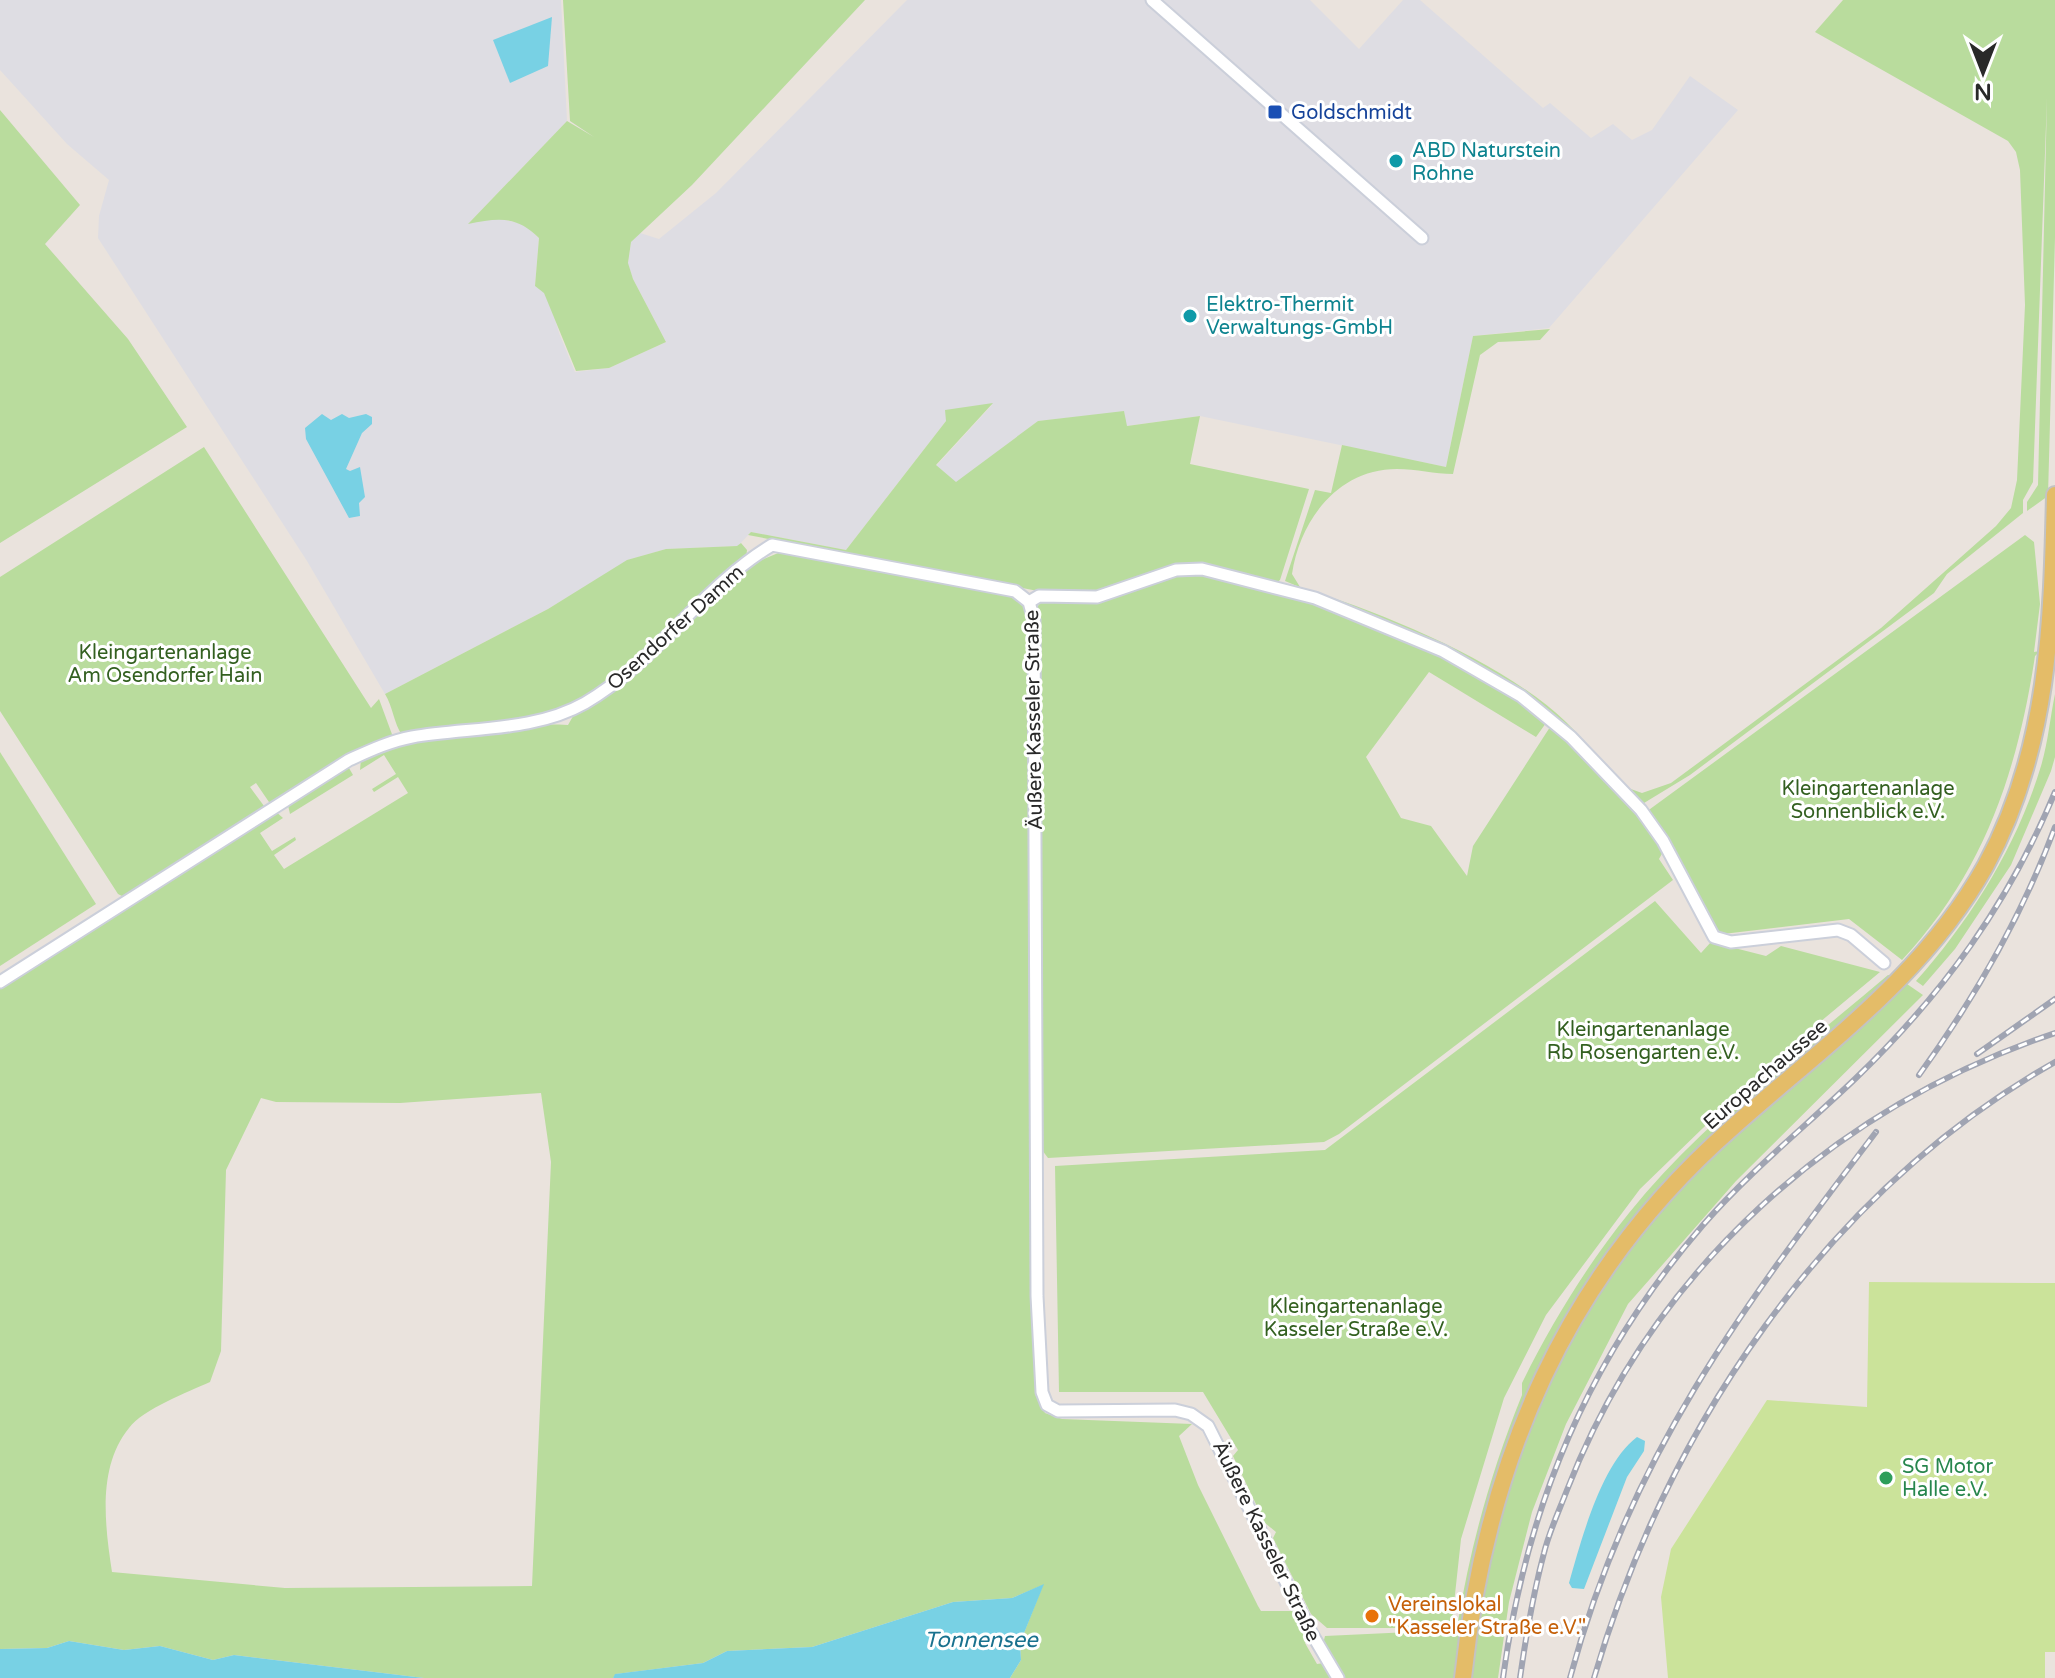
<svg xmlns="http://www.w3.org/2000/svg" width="2055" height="1678" font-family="'Varela Round',sans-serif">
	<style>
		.industrial { fill: #dedde3 }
		.green { fill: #b9dc9d; fill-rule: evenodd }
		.pitch { fill: #cbe39a }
		.water { fill: #78d1e4 }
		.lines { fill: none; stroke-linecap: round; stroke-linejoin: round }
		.minor-casing { stroke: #cbcfda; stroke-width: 15 }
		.primary-casing { stroke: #c3c3c3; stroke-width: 20 }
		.minor { stroke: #fff; stroke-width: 11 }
		.primary { stroke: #e4bc68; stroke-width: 16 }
		.rail-casing { stroke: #a0a4b2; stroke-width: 6 }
		.rail { stroke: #fff; stroke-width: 3; stroke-dasharray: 9; stroke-linecap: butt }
		.transit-dot { fill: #1a4fb4; stroke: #fff; stroke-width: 3 }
		.culture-dot { fill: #0f9aa8; stroke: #fff; stroke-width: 3 }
		.leisure-dot { fill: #2e9e5b; stroke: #fff; stroke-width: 3 }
		.food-dot { fill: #e8710a; stroke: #fff; stroke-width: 3 }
		.labels { text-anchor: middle; stroke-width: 6; stroke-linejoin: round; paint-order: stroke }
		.transit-label { font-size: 20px; fill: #164399; stroke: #fff; text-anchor: start }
		.culture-label { font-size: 20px; fill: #0d838f; stroke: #fff; text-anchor: start }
		.street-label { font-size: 20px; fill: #292929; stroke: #fff }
		.park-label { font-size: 20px; fill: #336020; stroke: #fff }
		.leisure-label { font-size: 20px; fill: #27864d; stroke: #fff; text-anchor: start }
		.food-label { font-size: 20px; fill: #c56008; stroke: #fff; text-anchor: start }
		.water-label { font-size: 22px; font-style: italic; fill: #19718e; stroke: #fff }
	</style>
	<rect width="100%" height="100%" fill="#eae3dd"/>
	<path class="industrial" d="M0,0H561L567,121L469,223L496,218L524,224L539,238L535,286L548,293L559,333L575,372L609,368L666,342L633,279L628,264L631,242L640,233L659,239L716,193L907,0H1310L1359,49L1403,0H1420L1543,108L1550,103L1591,138L1613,124L1632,140L1652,130L1690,76L1738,110L1549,328L1473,336L1446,467L1200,416L1126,426L1124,412L1038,421L956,483L936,466L992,405L946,421L846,550L751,532L738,546L666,549L628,560L548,609L385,694L307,561L98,238L99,216L109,180L67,144L0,70Z"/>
	<g class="green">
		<path d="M563,0H865L692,185L631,242L628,263L633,279L666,342L609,368L576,371L544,293L535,286L539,238C516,215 498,218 468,224L567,121L594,137L570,121Z"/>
		<path d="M1843,0H2055V237L2048,496L2027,511V502L2038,485L2047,98L2033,482L2023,500V513L1947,574L1934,593L1690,775L1644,803L1629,792L1582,741L1533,699L1443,647L1285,581L1315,490L1331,493L1342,445L1446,467L1473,336L1550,329L1540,340L1498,342L1480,355L1453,474C1435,474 1416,469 1397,469C1338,469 1300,520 1292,574L1300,587C1383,613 1502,661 1566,722C1588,743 1606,767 1628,788L1642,793L1671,783L1881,628L1996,526L2011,508L2017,480L2025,305L2020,170L2016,152L2008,141L1815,32Z"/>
		<path d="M0,110L80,205L45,244L128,339L187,427L0,543Z"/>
		<path d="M993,403L936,465L956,482L1038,421L1124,411L1127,426L1200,416L1190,464L1309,489L1280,580L1277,582L1202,566L1104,593L1043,592L748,535L751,532L846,550L946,421L945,410Z"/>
		<path d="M204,447L371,708L379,699L393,737L271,805L256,783L250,787L264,806L263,812L124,897L118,894L0,711V577Z"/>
		<path d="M2025,535L2034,542L2040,604L2034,652L2040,651L2035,656C2017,773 1984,872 1902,960L1849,919L1723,934L1717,929L1646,812Z"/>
		<path d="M741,543L747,550L746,558L728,569L639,656L576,703L526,720L402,735C394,724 393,707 385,694L548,609L627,560L666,549L737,546Z"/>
		<path d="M783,551L1004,593L1024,604L1030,633L1035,1394L1045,1413L1062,1419L1192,1424L1179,1436L1198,1485L1258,1606L1261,1611H1294L1310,1639L1305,1643L1317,1664L1324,1663L1335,1678H1010L1021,1660L1020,1643L1043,1585L1012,1598L953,1602L812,1647L727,1651L703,1663L616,1674L613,1678H424L234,1655L213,1660L160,1646L124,1650L69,1641L47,1648L0,1649V988L274,810L283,818L260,833L272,851L295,837L296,840L274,855L284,869L408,793L398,777L374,792L372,789L396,774L384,755L360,770L361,759C421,735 503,722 568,725L576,711L622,682L752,564ZM541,1093L551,1162L532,1586L285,1588L112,1572C105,1526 97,1467 129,1428C143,1409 188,1392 210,1382L221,1351L226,1170L261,1098L276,1102L400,1103Z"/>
		<path d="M1199,573C1230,580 1264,584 1295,594C1384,623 1473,665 1546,723L1536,737L1429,672L1366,757L1401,818L1431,826L1467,876L1473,846L1552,724L1644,821L1664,850L1659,859L1673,880L1339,1134L1324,1142L1048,1158L1042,1150L1038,606L1041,601H1091L1162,576Z"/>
		<path d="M2055,694V757L2051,771L2011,865L1955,949L1923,986L1916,981C1971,919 2017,846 2041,766C2048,743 2050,718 2055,694Z"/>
		<path d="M0,752L96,904L0,966Z"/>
		<path d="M342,767L349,768L353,775L290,814L287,801Z"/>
		<path d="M1655,901L1701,953L1711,942L1766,956L1781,946L1880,972L1766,1067L1640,1189L1546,1315L1504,1398L1461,1539L1452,1622H1458C1471,1543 1492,1469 1522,1395V1383C1551,1324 1587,1265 1629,1213C1701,1123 1800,1050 1888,975L1896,977L1663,1188L1508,1441L1476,1550L1457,1678H1344L1323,1644L1325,1636L1410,1632L1411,1628H1327L1311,1614L1273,1538L1276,1532L1265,1523L1233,1456L1238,1450L1203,1392H1059L1055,1166L1325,1150Z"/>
		<path d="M1907,984L1923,995L1736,1181L1628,1304L1566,1424L1532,1512L1509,1602L1498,1678H1468L1486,1552L1540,1392L1614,1265L1689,1175Z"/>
	</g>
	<path class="pitch" d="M1869,1282L2055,1283V1652H2045V1678H1668L1661,1597L1671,1549L1767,1400L1867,1407Z"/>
	<g class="water">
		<path d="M552,17L548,66L510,83L493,40Z"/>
		<path d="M322,414L331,420L342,414L349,418L366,414L372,417V424L362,433L346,469L350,471L360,467L365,497L359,503L360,516L349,518L306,439L305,428Z"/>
		<path d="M1637,1437L1645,1441L1644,1451L1627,1477L1584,1589L1572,1588L1569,1583C1581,1541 1601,1464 1637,1437Z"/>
		<path d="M1044,1584L1020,1643L1021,1660L1010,1678H613L615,1674L703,1663L727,1651L812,1647L953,1602L1012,1598Z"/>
		<path d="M69,1641L124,1650L160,1646L213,1660L234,1655L424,1678H0V1649L47,1648Z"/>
	</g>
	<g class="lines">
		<g class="minor-casing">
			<g id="minor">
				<path d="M1152,0L1422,238"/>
				<path d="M1029,602L1039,596L1097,597L1176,570L1202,569L1315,598L1443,651L1521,696L1571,737L1641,810L1663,841L1714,937L1731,942L1838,930L1851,935L1884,963"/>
				<path d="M0,982L349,760C369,751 390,741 412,737C469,727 534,732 585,703C656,662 702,587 772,545L1015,591L1029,602L1034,620L1037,1296L1042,1392L1047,1405L1058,1411L1175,1410L1191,1414L1208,1426L1312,1634L1338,1678"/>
			</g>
		</g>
		<g class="primary-casing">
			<path id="primary" d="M1463,1678C1486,1461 1566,1273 1733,1127C1825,1045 1925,975 1986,865C2049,749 2052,623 2055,495"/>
		</g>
		<use href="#minor" class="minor"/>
		<use href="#primary" class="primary"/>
		<g class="rail-casing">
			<g id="rail">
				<path d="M1977,1054L2055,999"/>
				<path d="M1919,1075C1974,999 2023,914 2055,827"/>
				<path d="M1503,1678C1526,1506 1589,1357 1703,1225C1749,1172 1806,1126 1856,1078C1943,994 2009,903 2055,792"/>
				<path d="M1520,1678C1526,1636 1533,1594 1544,1553C1549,1532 1559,1511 1567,1490C1652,1271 1833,1108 2055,1033"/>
				<path d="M1570,1678C1630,1456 1740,1311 1876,1132"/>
				<path d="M1594,1678C1667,1428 1825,1193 2055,1062"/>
			</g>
		</g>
		<use href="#rail" class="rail"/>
	</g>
	<rect class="transit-dot" x="1267" y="104" width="16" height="16" rx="4"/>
	<g class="culture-dot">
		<circle cx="1396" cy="161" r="8"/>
		<circle cx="1190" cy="316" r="8"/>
	</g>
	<circle class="leisure-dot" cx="1886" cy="1478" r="8"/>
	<circle class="food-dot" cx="1372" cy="1616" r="8"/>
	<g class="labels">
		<g class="transit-label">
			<text x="1291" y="119">Goldschmidt</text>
		</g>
		<g class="culture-label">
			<text x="1412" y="157">ABD Naturstein<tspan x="1412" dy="23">Rohne</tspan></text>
			<text x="1206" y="311">Elektro-Thermit<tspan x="1206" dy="23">Verwaltungs-GmbH</tspan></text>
		</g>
		<g class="street-label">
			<text transform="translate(675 627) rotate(-42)" y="7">Osendorfer Damm</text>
			<text transform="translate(1033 720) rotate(-91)" y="7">Äußere Kasseler Straße</text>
			<text transform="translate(1765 1074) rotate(-41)" y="7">Europachaussee</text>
			<text transform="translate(1267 1541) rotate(64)" y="7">Äußere Kasseler Straße</text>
		</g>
		<g class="park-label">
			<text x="165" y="659">Kleingartenanlage<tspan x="165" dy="23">Am Osendorfer Hain</tspan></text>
			<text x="1868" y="795">Kleingartenanlage<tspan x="1868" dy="23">Sonnenblick e.V.</tspan></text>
			<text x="1643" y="1036">Kleingartenanlage<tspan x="1643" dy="23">Rb Rosengarten e.V.</tspan></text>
			<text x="1356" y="1313">Kleingartenanlage<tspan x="1356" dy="23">Kasseler Straße e.V.</tspan></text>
		</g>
		<g class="leisure-label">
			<text x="1902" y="1473">SG Motor<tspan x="1902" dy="23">Halle e.V.</tspan></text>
		</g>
		<g class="food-label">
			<text x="1388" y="1611">Vereinslokal<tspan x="1388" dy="23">"Kasseler Straße e.V."</tspan></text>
		</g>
		<g class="water-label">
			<text x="981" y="1647">Tonnensee</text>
		</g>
	</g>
	<g transform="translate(1983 72) rotate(180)" stroke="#ffffff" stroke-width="6" paint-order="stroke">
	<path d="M0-6L14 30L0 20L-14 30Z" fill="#292929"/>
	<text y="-12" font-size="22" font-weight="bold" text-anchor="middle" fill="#292929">N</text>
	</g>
</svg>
